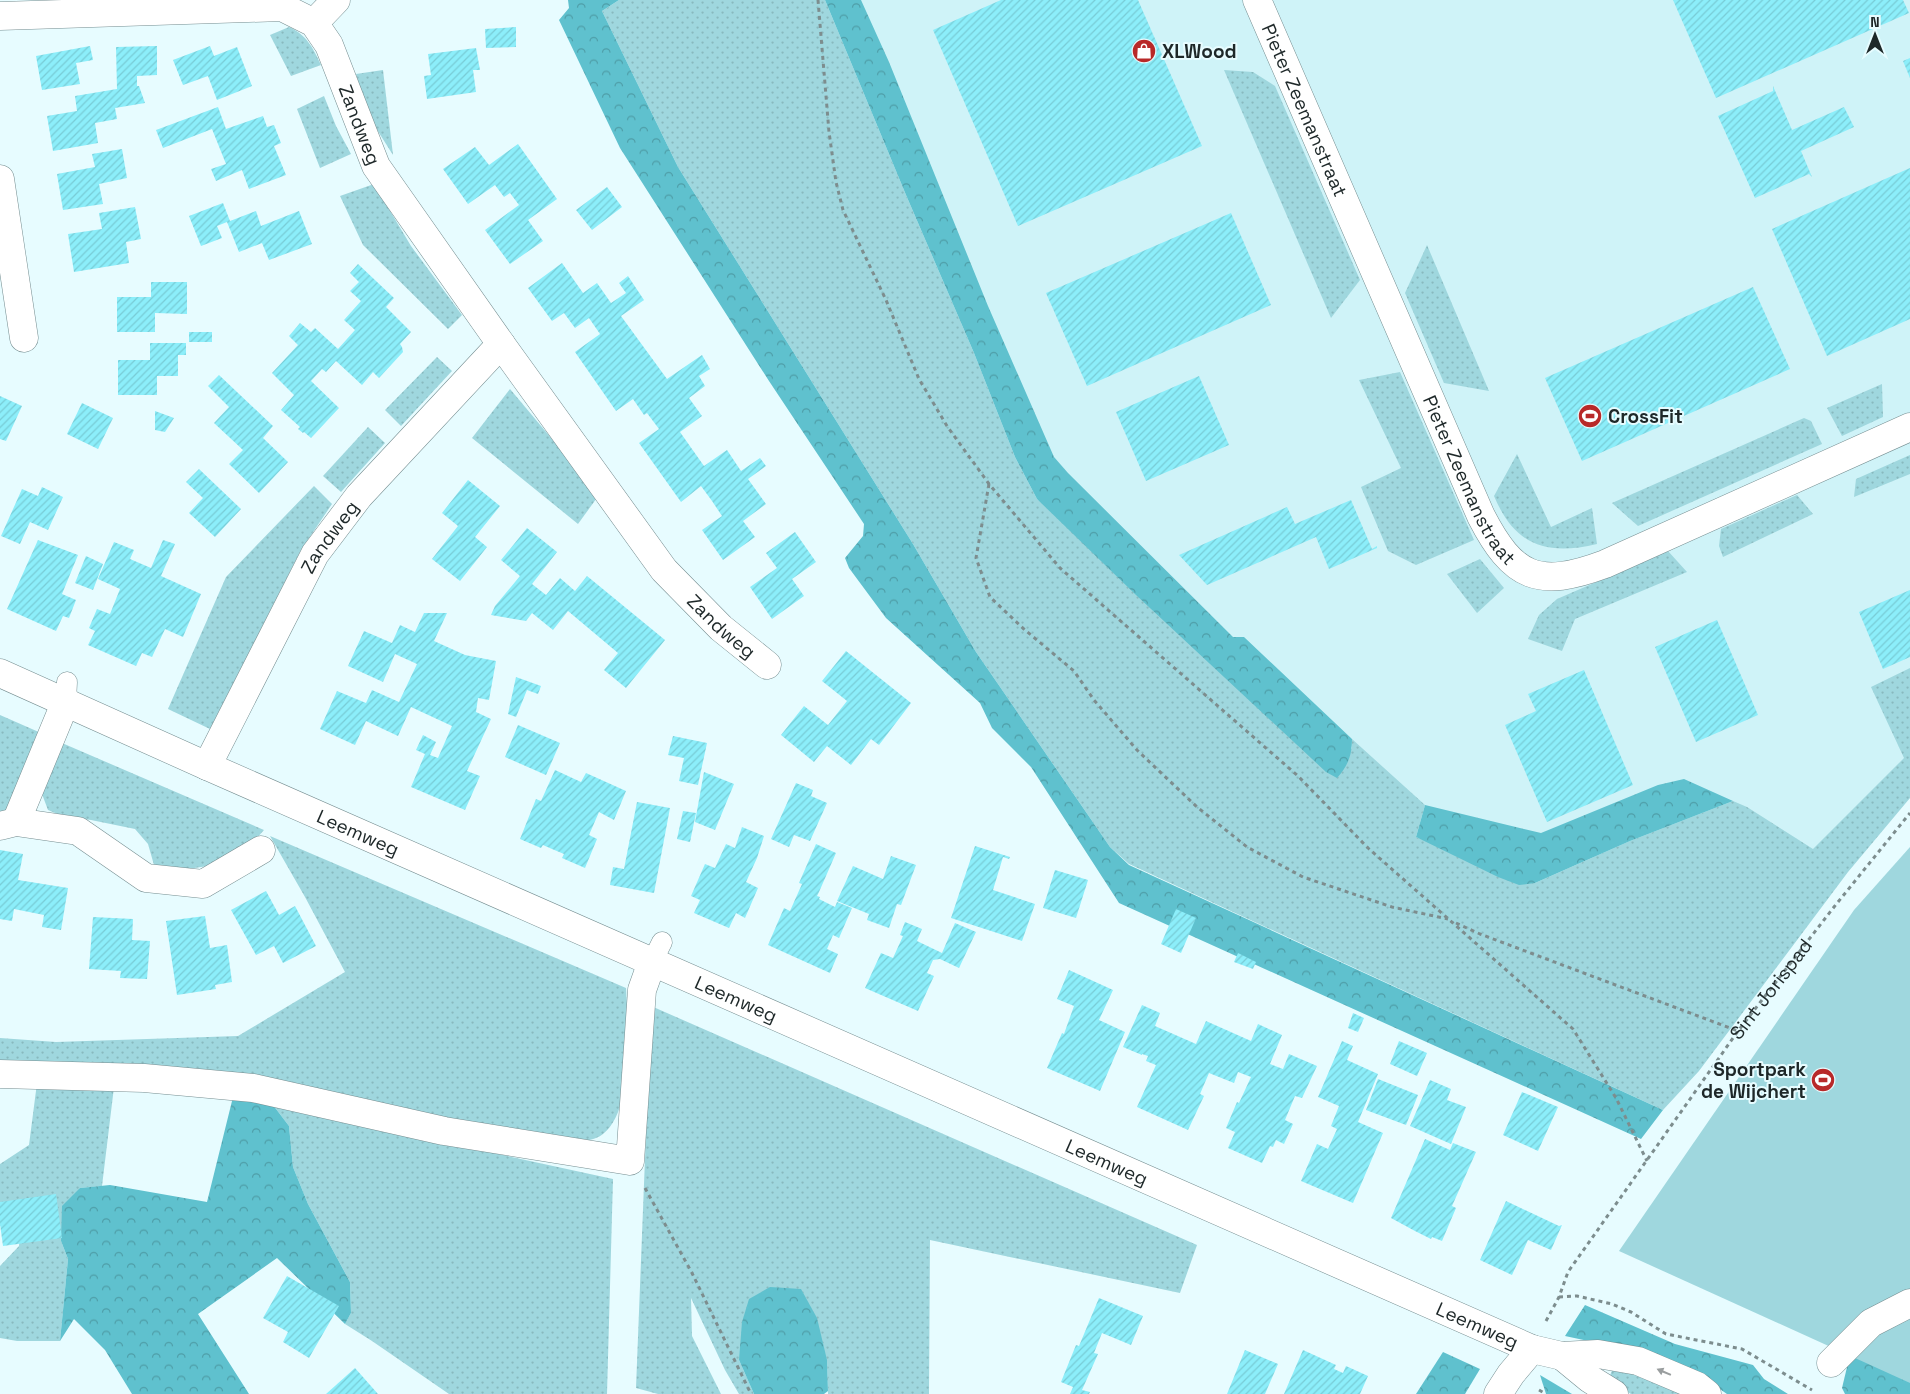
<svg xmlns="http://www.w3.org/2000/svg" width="1910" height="1394" font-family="'Space Grotesk',sans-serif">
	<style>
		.built { fill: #cff3f8 }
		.grass { fill: url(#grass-dots) }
		.forest { fill: url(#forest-crowns) }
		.green { fill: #9fd7de }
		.building { fill: url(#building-hatch) }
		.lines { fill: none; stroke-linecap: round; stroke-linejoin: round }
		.service-casing { stroke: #768e91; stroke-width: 21 }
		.minor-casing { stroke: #768e91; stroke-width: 29 }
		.tertiary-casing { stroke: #768e91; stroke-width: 29 }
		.path { stroke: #7d8d8e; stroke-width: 3; stroke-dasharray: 4 4; stroke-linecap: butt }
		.service { stroke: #fff; stroke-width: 20 }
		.minor { stroke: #fff; stroke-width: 28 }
		.tertiary { stroke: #fff; stroke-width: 28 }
		.oneway { fill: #9a9e9f }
		.labels { text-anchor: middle; stroke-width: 4; stroke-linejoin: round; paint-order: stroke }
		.poi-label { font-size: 19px; font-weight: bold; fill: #1e2829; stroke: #e7fcff; text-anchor: start }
		.street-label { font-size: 19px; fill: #1e2829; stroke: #e7fcff }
	</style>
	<defs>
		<pattern id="grass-dots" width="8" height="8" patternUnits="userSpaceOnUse" patternTransform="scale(1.25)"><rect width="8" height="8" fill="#9fd7de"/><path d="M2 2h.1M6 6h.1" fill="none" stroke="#88b9be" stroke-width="1.8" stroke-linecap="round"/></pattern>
		<pattern id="forest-crowns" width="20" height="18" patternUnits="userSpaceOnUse" patternTransform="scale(1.25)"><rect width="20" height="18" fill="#5fc1ce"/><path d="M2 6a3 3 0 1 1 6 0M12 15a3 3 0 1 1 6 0" fill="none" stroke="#4e9da7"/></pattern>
		<pattern id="building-hatch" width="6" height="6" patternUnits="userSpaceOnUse" patternTransform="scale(1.25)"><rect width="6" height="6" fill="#8ceefa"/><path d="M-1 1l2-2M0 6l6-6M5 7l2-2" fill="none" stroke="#78ccd6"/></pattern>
	</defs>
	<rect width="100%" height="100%" fill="#e7fcff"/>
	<path class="built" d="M852,0H1910V768L1794,886L1535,849L1378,789L1047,478Z"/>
	<g class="grass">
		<path d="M619,0H825L906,195L974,353L1015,457L1037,499L1352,749V739L1425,805L1416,837L1535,883L1630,841L1733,801L1747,807L1813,849L1904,758L1871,687L1910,668V798L1848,872L1699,1071L1663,1110L1129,864L1110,847L976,652L913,544L678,167L602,11Z"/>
		<path d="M289,27C307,35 313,48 321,65L291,76L270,35Z"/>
		<path d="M383,70L393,155L374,125L363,97L356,74Z"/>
		<path d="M1224,70L1253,72L1275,86L1360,280L1331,318Z"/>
		<path d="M324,96L336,126L351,154L320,168L297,109Z"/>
		<path d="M374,184L411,246L462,315L448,329L363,245L340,196Z"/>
		<path d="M1427,245L1489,391L1444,383L1405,293Z"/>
		<path d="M437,357L452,371L401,426L385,410Z"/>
		<path d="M1400,372L1474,540L1416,565L1388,551L1361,487L1401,468L1359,380Z"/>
		<path d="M1882,384L1883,417L1842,436L1827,408Z"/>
		<path d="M510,389L599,495L578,524L472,438Z"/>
		<path d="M1804,418L1811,421L1822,444L1638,526L1612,503Z"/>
		<path d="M368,427L385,443L341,492L323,476Z"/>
		<path d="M1517,454L1551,527L1592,508L1597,544C1547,556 1515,546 1494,496Z"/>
		<path d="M1910,455V474L1854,497L1856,479Z"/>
		<path d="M314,486L332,504L301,550L210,729L168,709L226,577Z"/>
		<path d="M1797,495L1813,514L1723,557L1719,546L1721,529Z"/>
		<path d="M1668,551L1687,572L1575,619L1562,651L1528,639L1539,615L1557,599Z"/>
		<path d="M1480,559L1504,588L1477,613L1447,574Z"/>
		<path d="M0,715L41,733L9,807L0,816Z"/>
		<path d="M62,743L264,830L255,840L221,864L181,870L154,865L148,844L135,829L91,820L62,816L48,810L42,794Z"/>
		<path d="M270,836L626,988C628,1025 635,1109 603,1134C599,1138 591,1139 585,1142L0,1064V1038L56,1042L238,1036L345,972L305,897Z"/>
		<path d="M651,1006L1197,1245L1180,1293L930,1240L929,1394H828L827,1360H739L754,1394H739L725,1370L691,1298L692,1336L721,1394H658L636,1388Z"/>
		<path d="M37,1083L114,1087L102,1186L80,1188L61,1241L68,1259L60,1341H17L0,1338V1266L19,1246L20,1233L6,1225L0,1226V1164L29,1145Z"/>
		<path d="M273,1105L613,1179L607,1394H449L372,1341L345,1324L351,1313L350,1282L308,1204L293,1167L289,1126Z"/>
		<path d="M1614,1366L1692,1394H1631L1608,1380Z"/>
	</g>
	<g class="forest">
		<path d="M568,0H619L602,11L678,167L913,544L976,652L1110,847L1129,865L1663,1110L1641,1139L1119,903L1031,767L992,728L980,703L886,618L849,568L845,558L863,536L864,524L769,381L620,148L559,20L569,8Z"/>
		<path d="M825,0H861L889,62L988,306L1054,457L1068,473L1233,637H1244L1352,739C1352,755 1348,766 1337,778L1326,772L1136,595L1037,499L1015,457L974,353L906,195Z"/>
		<path d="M1684,779L1733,801L1630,841L1535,883L1519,885L1498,877L1416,837L1425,805L1541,833L1658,785Z"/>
		<path d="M233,1097L273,1105L289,1126L293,1167L308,1204L350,1282L351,1313L345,1324L277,1258L198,1314L249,1394H132L105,1350L74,1319L60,1341L68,1259L61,1241L62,1206L80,1188L110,1185L207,1202Z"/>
		<path d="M770,1287L801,1289L817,1318L827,1360L828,1391L824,1394H754L739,1360L742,1322L749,1299Z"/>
		<path d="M1585,1305L1675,1344L1753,1365L1764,1379L1788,1394H1727L1705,1379L1635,1351L1565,1336Z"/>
		<path d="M1910,1317V1394H1845L1842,1388L1848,1363Z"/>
		<path d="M1443,1352L1480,1369L1465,1394H1416Z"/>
		<path d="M1540,1375L1572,1394H1546Z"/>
	</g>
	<path class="green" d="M1910,847V1383L1619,1251L1854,910Z"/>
	<g class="building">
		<path d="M1001,0H1138L1202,146L1018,226L933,30Z"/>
		<path d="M1673,0H1903L1909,13L1716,98Z"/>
		<path d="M516,27V47L486,48L485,29Z"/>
		<path d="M90,46L93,60L76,63L80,84L42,90L36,56Z"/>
		<path d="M157,46V75L137,76V86H139L145,103L115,108L117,119L95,123L98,143L53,151L47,116L77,111L75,96L117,89L116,47Z"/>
		<path d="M210,46L214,56L237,47L252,86L217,100L208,76L183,85L173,60Z"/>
		<path d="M476,48L480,70H473L476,92L427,99L424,76L431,75L428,54Z"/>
		<path d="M1910,58V78L1903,61Z"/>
		<path d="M1773,86L1792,130L1844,107L1854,127L1801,151L1812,177L1809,174L1755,198L1718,116L1773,91Z"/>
		<path d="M218,107L226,129L263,116L267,127L274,125L281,143L274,146L286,175L249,189L242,170L216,181L211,169L226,164L212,129L163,148L156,130Z"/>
		<path d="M518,144L557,199L528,220L543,241L510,264L485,230L519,205L510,193L504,197L495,185L468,204L443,169L475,147L489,165Z"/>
		<path d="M122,149L127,178L99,184L103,204L63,210L57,174L95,167L92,154Z"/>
		<path d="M1910,168V319L1827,356L1772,229Z"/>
		<path d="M607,187L622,207L592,230L576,210Z"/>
		<path d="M223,203L230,221L256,211L261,226L299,211L312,244L269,260L262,243L239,252L227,222L217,226L222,238L201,246L189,216Z"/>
		<path d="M135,207L141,239L126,242L129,263L74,272L68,234L102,229L99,213Z"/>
		<path d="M1231,213L1271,305L1087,386L1046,293Z"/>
		<path d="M562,263L583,293L597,283L611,303L626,293L619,283L628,276L644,300L621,316L667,379L702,355L710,369L699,376L705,386L689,398L702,416L680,432L704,466L727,450L741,471L760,458L766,466L748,479L766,504L743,521L755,537L723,560L702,530L722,516L712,501L701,486L681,502L639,443L659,429L647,413L644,415L633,399L616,411L575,352L600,334L589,318L575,328L564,313L552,321L528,288Z"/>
		<path d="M358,264L394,298L386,307L411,332L400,344L402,347L403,352L379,378L373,372L362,385L336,361L326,372L322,369L311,381L339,408L311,438L304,432L303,433L298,429L300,427L281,410L294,395L272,373L298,345L289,336L300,323L311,332L315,328L338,349L355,330L344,320L361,301L350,291L359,282L350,273Z"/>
		<path d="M151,282H187V314L155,313V332H117V297H151Z"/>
		<path d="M1753,287L1790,369L1582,461L1545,378Z"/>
		<rect x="189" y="332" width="23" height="10"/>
		<path d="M150,343H186V355H178V376H157V395H118V360H150Z"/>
		<path d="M219,375L273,426L263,438L288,462L259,493L229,464L243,450L214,423L229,407L208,386Z"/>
		<path d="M1199,376L1229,445L1146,481L1116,412Z"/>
		<path d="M0,396L22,406L6,441L0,439Z"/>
		<path d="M82,403L113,418L98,449L67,434Z"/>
		<path d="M155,411L174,418L165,432L155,430Z"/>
		<path d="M199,469L241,509L215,537L189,513L203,498L186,482Z"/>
		<path d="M468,480L500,506L475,537L487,547L460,581L432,559L458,526L442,513Z"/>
		<path d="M42,487L63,497L48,530L30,522L20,544L1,536L22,489L38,496Z"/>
		<path d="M1351,500L1372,549L1377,546V548L1329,569L1316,537L1207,585L1179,555L1287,507L1295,524Z"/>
		<path d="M527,528L557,552L532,584L546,595L560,578L575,591L587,576L665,640L626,688L604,670L618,653L568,611L553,630L532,613L526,621L491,615L495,606L520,576L501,560Z"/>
		<path d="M795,532L816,562L792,579L804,596L772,619L750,587L777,568L766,553Z"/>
		<path d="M38,540L78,555L62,594L76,600L69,618L63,616L56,631L7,609Z"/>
		<path d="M163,540L175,544L161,576L201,594L183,637L165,629L152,657L142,653L136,666L88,645L95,631L89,628L97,609L110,614L120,589L98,579L114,542L134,550L130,559L151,568Z"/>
		<path d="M86,556L103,564L93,590L75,583Z"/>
		<path d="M1910,590V657L1883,669L1859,612Z"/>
		<path d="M424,613H447L434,641L465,655L496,661L489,700L478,698L476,712L491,719L467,771L480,776L465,810L411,787L425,754L416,750L423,735L436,742L430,755L438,758L452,726L411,707L398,736L366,721L355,745L320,729L337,691L366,703L372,690L399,702L417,664L395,654L383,682L348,666L364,631L392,643L400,625L415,632Z"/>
		<path d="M1717,620L1758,715L1696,742L1655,647Z"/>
		<path d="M846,651L911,703L879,745L871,739L851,765L827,746L814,762L781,735L804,706L828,725L847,701L822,681Z"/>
		<path d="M1584,670L1633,785L1547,822L1505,725L1536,711L1528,694Z"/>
		<path d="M516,677L541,686L538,694L527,690L516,717L508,714Z"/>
		<path d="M518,725L560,743L546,775L505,757Z"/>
		<path d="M673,736L707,743L698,785L679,781L684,758L668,755Z"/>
		<path d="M555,770L581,782L586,773L626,791L614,820L599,812L589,835L597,839L585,868L562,858L564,854L552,849L543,845L541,848L520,839L536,799L541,801Z"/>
		<path d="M704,772L734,784L715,830L695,822Z"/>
		<path d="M796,783L813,790L811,796L827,803L810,841L794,835L789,847L771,839Z"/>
		<path d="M637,802L670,808L654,893L610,885L613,867L624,869Z"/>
		<path d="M683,811L696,813L690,842L677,839Z"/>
		<path d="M742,827L764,836L757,858L746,882L758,888L745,918L736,913L729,928L694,913L700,900L691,896L705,864L715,868L726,844L735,848Z"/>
		<path d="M816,844L836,853L819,892L817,896L820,897L819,899L835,907L837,902L852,908L839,938L833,935L827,949L838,954L830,973L768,945L784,908L790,911L802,884L799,883Z"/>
		<path d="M975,846L1010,857L1009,859L1003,857L993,890L1035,904L1022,941L951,918Z"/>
		<path d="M0,850L23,854L18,880L68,888L61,930L42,927L44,915L14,909L12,921L0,919Z"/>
		<path d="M891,856L916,865L901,905L897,904L889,928L867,920L869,914L837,901L853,866L883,879Z"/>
		<path d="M1055,870L1088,880L1076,918L1043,908Z"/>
		<path d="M266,891L279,915L295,906L316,946L283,963L274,946L256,955L231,910Z"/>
		<path d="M1176,909L1196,918L1181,953L1161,944Z"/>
		<path d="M205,916L210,948L227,945L232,982L215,985L216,989L177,995L166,921Z"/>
		<path d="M93,917L133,919L132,940L150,941L147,979L120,978L121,971L89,969Z"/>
		<path d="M905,922L922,929L917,941L942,953L955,923L976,932L959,968L940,959L933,960L927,973L934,976L918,1011L865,988L881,953L893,958L903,936L900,935Z"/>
		<path d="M1238,953L1256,962L1253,969L1234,962Z"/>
		<path d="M1069,970L1113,990L1099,1020L1125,1032L1100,1091L1047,1068L1062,1033L1064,1034L1074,1006L1057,999Z"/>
		<path d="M1142,1005L1160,1013L1155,1026L1196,1044L1206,1021L1251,1041L1258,1024L1282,1035L1270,1064L1283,1069L1289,1054L1317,1066L1302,1098L1295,1096L1285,1120L1293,1124L1284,1144L1276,1140L1273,1147L1270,1146L1262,1163L1228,1148L1235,1132L1226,1128L1237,1102L1239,1103L1251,1077L1238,1072L1234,1083L1209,1073L1200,1094L1204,1096L1188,1130L1137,1107L1156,1065L1146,1061L1148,1056L1142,1054V1055L1123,1047Z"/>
		<path d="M1353,1013L1364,1018L1358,1032L1348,1028Z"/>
		<path d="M1342,1041L1353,1046L1347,1060L1378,1074L1358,1122L1383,1133L1353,1203L1301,1181L1317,1144L1328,1149L1337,1129L1331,1126L1339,1106L1318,1097Z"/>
		<path d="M1399,1041L1427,1053L1417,1076L1390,1064Z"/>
		<path d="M1378,1079L1418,1095L1406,1125L1366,1110Z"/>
		<path d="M1430,1080L1451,1089L1447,1100L1466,1107L1451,1144L1410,1126Z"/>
		<path d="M1522,1092L1558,1107L1538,1151L1503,1135Z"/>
		<path d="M1425,1139L1450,1150L1453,1143L1476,1152L1452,1206L1456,1208L1442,1241L1432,1237L1431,1239L1415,1231L1391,1218Z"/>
		<path d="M56,1194L62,1238L3,1246L0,1224V1202Z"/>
		<path d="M1506,1201L1559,1226L1562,1225L1551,1250L1528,1240L1512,1275L1480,1260Z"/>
		<path d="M287,1276L339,1306L309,1358L283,1342L288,1332L263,1318Z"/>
		<path d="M1099,1298L1143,1316L1131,1345L1102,1333L1094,1353L1098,1354L1082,1390L1090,1392L1089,1394H1070L1073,1387L1061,1382L1076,1345L1079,1346Z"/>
		<path d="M1245,1350L1278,1364L1265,1394H1227Z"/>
		<path d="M1303,1350L1336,1365L1334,1369L1343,1373L1346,1366L1368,1376L1360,1394H1284Z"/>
		<path d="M355,1368L378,1394H326Z"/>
	</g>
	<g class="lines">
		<g class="service-casing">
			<g id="service">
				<path d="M66,701L67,682"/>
				<path d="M652,962L662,942"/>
			</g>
		</g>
		<g class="minor-casing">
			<g id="minor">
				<path id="s2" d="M1257,0L1481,516C1513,578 1538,589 1605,564L1910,427"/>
				<path id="s3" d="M0,16L282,7L314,23L329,45L376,166L501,344L664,570L721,628L767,665"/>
				<path d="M314,23L336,0"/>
				<path d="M0,179L24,338"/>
				<path id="s4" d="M207,766L315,554L359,496L501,344"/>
				<path d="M16,822L66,701"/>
				<path d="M0,826L16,822L78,831L146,878L203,884L261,850"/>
				<path d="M0,1074L144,1078L253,1088L444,1131L630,1161L642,990L652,962"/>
				<path d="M1831,1363L1871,1323L1910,1303"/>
				<path d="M1498,1394L1511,1374L1532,1349"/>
			</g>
		</g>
		<g class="tertiary-casing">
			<g id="tertiary">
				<path id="s5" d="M0,673L207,766L1532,1349L1562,1356L1598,1354L1638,1361L1697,1386L1707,1394"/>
				<path d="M1562,1356L1590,1379L1614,1394"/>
			</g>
		</g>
		<g class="path">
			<path d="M818,0L829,132L836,182L843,210L886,300L919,379L947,426L989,484L1060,568L1298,776L1368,848L1573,1029L1616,1098L1647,1161"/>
			<path d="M989,484L976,558L990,597L1025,630L1074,671L1094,700L1137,750L1197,807L1247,847L1303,877L1392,907L1448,919"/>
			<path d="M1456,923L1480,934L1738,1031"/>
			<path d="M645,1188L692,1273L751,1394"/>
			<path d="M1559,1297L1577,1296L1612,1304L1631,1312L1666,1334L1742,1349L1812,1390"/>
			<path id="s1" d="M1546,1321L1559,1297L1568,1272L1738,1031L1834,907L1910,813"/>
			<path d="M1539,1390L1546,1394"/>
		</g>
		<use href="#service" class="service"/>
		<use href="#minor" class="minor"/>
		<use href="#tertiary" class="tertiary"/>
	</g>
	<defs><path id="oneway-solid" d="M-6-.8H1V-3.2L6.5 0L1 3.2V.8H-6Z" transform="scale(1.25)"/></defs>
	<use class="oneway" href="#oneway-solid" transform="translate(1664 1372) rotate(-157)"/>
	<defs>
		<g id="shop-disc" transform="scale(1.25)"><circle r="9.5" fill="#b82929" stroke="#e7fcff"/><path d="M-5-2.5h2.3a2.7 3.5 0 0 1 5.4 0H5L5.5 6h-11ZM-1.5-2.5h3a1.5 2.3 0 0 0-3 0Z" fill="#fff"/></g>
		<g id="stadium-disc" transform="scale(1.25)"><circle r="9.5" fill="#b82929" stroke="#e7fcff"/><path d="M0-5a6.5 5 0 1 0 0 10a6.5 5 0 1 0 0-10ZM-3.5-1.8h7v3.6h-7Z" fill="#fff"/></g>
	</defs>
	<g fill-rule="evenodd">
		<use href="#shop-disc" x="1144" y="51"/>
		<use href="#stadium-disc" x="1590" y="416"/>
		<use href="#stadium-disc" x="1823" y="1080"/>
	</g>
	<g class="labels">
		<g class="poi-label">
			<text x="1162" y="58">XLWood</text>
			<text x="1608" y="423">CrossFit</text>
			<text x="1806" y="1076" text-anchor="end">Sportpark<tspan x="1806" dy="22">de Wijchert</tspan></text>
		</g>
		<g class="street-label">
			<text dy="7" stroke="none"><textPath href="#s2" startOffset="120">Pieter Zeemanstraat</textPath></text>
			<text dy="7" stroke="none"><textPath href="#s3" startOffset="430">Zandweg</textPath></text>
			<text dy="7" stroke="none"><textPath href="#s2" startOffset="525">Pieter Zeemanstraat</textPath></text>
			<text dy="7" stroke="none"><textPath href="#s4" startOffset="260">Zandweg</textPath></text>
			<text dy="7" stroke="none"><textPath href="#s3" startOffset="1051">Zandweg</textPath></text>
			<text dy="7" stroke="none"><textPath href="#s5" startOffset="392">Leemweg</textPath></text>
			<text dy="7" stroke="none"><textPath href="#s1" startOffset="402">Sint Jorispad</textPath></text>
			<text dy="7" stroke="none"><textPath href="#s5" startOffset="805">Leemweg</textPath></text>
			<text dy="7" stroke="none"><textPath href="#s5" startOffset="1210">Leemweg</textPath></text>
			<text dy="7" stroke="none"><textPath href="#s5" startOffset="1615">Leemweg</textPath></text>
		</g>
	</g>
	<g transform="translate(1875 35)" stroke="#e7fcff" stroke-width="4" paint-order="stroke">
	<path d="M0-4L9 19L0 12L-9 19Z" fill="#1e2829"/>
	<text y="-8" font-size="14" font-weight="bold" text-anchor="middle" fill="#1e2829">N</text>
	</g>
</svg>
